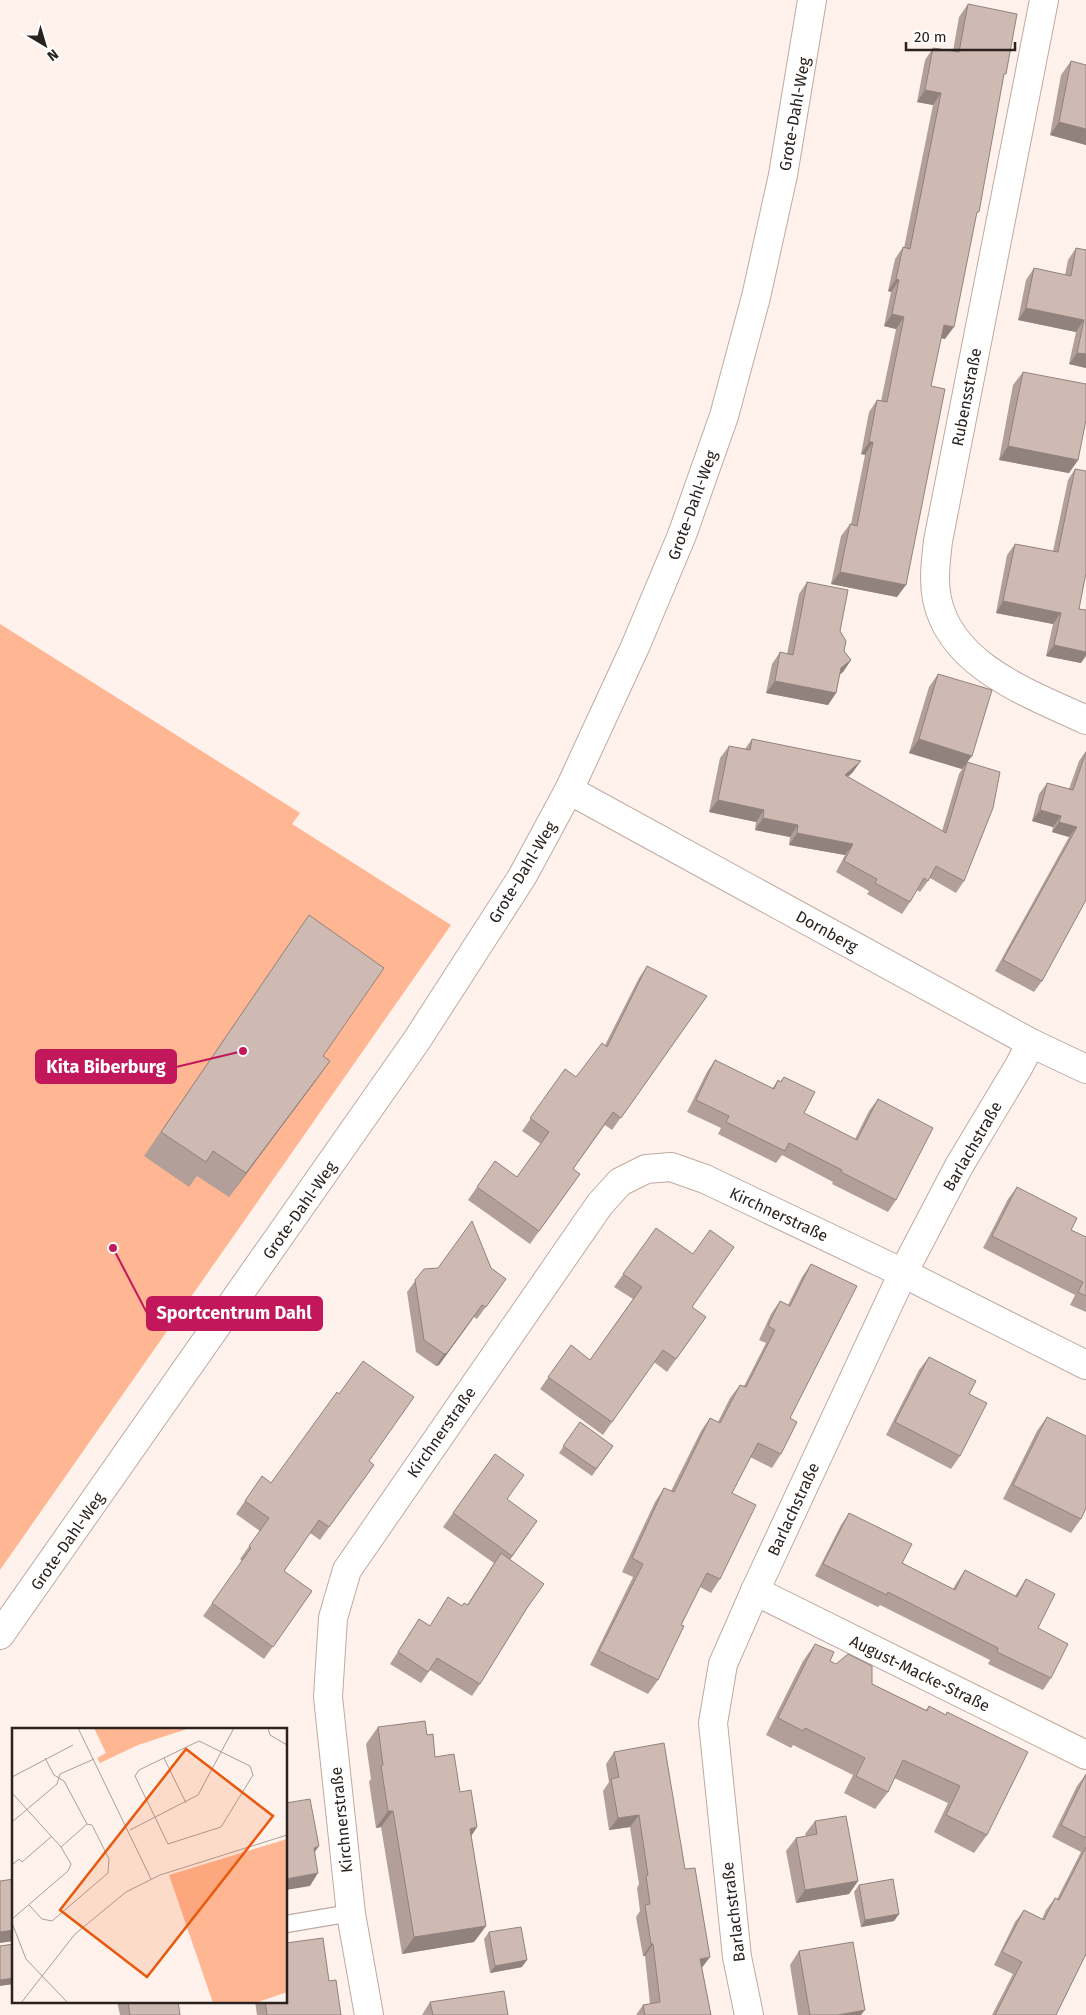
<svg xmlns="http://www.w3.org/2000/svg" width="1086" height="2015" font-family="'Fira Sans',sans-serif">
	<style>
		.green { fill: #ffb692 }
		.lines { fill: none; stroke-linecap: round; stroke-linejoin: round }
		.lane-casing { stroke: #beaaa1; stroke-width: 19 }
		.street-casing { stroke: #beaaa1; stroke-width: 30 }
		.lane { stroke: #fff; stroke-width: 16 }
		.street { stroke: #fff; stroke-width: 28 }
		.wall { fill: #b29f9a }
		.shaded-wall { fill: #91827d }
		.building { fill: #cfb9b3; stroke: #91827d }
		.labels { text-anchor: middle; stroke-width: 4; stroke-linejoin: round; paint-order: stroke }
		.street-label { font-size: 16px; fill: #29221e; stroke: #fff }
		.inset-road { fill: none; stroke: #a99f9a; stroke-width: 1 }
		.view { fill: #e8590c; fill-opacity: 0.15; stroke: #e8590c; stroke-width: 2.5 }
		.inset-edge { fill: none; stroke: #29221e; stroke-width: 2.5 }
		.leader { fill: none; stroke: #c2185b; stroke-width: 2 }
		.callout-dot { fill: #c2185b; stroke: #fff; stroke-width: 2 }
		.callout { fill: #c2185b; stroke: #c2185b; stroke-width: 2 }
		.callout-label { font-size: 18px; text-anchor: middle; font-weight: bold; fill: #fff }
	</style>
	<rect width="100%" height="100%" fill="#fff2ec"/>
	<path class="green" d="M0,624L300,813L292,824L451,925L0,1570Z"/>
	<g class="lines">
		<g class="lane-casing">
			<path id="lane" d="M286,1924L351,1913"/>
		</g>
		<g class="street-casing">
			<g id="street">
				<path d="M1044,0L938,541C936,560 933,580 937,599C951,667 1031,694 1086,720"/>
				<path d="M569,790L1031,1043L1086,1069"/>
				<path d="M755,1591L1086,1755"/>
				<path d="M0,1635L417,1040L522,877L569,790L635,647L682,535L724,416L756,297L783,175L812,0"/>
				<path d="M369,2015L351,1914L328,1697L333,1618L347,1570L600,1204L620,1182L646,1169L671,1167L705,1179L903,1273L1086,1365"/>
				<path d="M749,2015L737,1957L713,1723L723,1664L755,1591L903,1273L959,1166L1019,1066L1031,1043"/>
			</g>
		</g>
		<use href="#lane" class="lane"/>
		<use href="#street" class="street"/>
	</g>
	<g class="wall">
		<path d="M968,4L1003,79L976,215L945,339L941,338L931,386L897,597L831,584L841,536L850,524H851L865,455L861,454L869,412L877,400L881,401L896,329L884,326L891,292L888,291L895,259L903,247L904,248L933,105L917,102L925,60L933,48L953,51L959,17Z"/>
		<path d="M1071,61L1086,145L1050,135L1061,75Z"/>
		<path d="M1076,248L1086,250V368L1069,364L1076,332L1018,320L1026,280L1034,268L1065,275L1068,260Z"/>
		<path d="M1023,372L1078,460L1069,473L999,460L1013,385Z"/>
		<path d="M1075,469L1079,609L1081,663L1046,656L1053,624L996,613L1007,555L1015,544L1053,551L1068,480Z"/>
		<path d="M807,582L840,631L844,651L851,660L843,672L839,675L836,693L828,705L766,693L772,664L780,652L787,654L799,594Z"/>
		<path d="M938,674L968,762L964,881L956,893L930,878L920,892L917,890L910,902L902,914L867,894L869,891L836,872L845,855L789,845L790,837L755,830L756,822L709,812L720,758L729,746L745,749L752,739L853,772L848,777L942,831L959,774L962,769L909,753L929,687Z"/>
		<path d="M1086,751L1083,905L1042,981L1034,992L995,971L1069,837L1052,832L1053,827L1032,821L1039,794L1047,783L1069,789L1079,761Z"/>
		<path d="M309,915L323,1056L330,1061L312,1086L229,1197L197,1176L189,1187L144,1156Z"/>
		<path d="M647,966L707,996L612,1130L605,1125L573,1169L580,1174L530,1244L468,1200L495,1161L517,1177L541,1144L522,1131L565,1069L576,1077L605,1045L639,978Z"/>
		<path d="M715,1060L772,1089L778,1080L780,1082L784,1077L804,1113L855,1139L869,1111L878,1099L896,1200L888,1212L832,1184L833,1182L782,1155L776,1163L718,1134L721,1128L687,1112L707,1072Z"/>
		<path d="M1017,1187L1071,1230L1086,1237V1312L1070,1305L1075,1295L983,1248L1008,1199Z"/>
		<path d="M656,1228L692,1307L706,1317L667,1372L654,1362L603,1435L540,1389L571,1345L590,1360L633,1299L614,1287Z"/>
		<path d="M811,1264L790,1418L781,1454L772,1468L750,1457L732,1493L720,1579L711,1593L700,1587L681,1625L658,1680L648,1694L590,1665L633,1577L622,1572L655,1502L664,1488L671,1491L701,1431L710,1418L718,1422L730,1398L740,1385L744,1386L766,1343L759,1340L771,1314L780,1301L788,1305L802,1277Z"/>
		<path d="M491,1268L506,1279L477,1319L474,1317L439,1365L436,1366L416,1352L407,1292L424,1269Z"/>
		<path d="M929,1357L969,1394L960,1456L951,1469L886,1435L919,1370Z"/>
		<path d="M1047,1417L1081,1519L1071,1533L1003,1499L1037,1431Z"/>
		<path d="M580,1422L613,1446L592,1476L559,1453Z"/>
		<path d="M495,1454L507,1500L537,1521L510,1560L526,1609L480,1684L472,1696L430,1670L421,1683L390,1664L419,1619L430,1626L448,1597L462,1606L467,1605L494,1563L443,1527Z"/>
		<path d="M369,1461L374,1465L320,1540L310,1533L284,1571L312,1591L264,1659L203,1616L242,1561L240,1559L260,1531L236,1514L262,1476L271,1483Z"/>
		<path d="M849,1513L902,1563L953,1589L957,1582L965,1570L1015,1596L1026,1579L1038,1628L1051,1678L1043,1690L988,1664L990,1660L880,1605L878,1607L815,1576L841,1525Z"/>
		<path d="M815,1644L830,1661L872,1684L926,1710L929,1706L987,1835L974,1853L934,1832L948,1803L894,1778L888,1792L875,1809L844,1793L853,1775L793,1745L791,1748L766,1735L803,1661Z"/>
		<path d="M378,1727L427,1735L435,1757L460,1792L477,1827L471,1836L486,1926L474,1942L402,1954L381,1827L376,1828L369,1782L371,1779L366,1744Z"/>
		<path d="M614,1752L702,1968L711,2015H636L643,2005L650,2004L645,1956H643L636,1917L640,1911L637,1888L639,1884L630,1827L609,1830L603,1791L609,1782L606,1764Z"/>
		<path d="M1086,1774V1954L1056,2015H992L1013,1974L994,1965L1015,1922L1024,1910L1042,1919L1046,1910L1055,1898L1057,1899L1081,1852L1052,1837L1077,1786Z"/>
		<path d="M815,1821L858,1881L849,1894L796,1903L786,1851L796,1838L806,1836L805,1834Z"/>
		<path d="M859,1885L899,1914L894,1921L861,1927L854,1892Z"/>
		<path d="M489,1932L522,1967L490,1973L484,1939Z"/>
		<path d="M799,1951L861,2015H798L790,1965Z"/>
		<path d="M329,1981L341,2015H257L255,2001H286Z"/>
		<path d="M117,2001H178L180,2015H120Z"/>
		<path d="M430,2002L508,2015H422Z"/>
	</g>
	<g class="shaded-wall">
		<path d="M925,90L941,93L933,105L917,102Z"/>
		<path d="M1059,122L1086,129V145L1050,135Z"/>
		<path d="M896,279L899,280L891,292L888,291Z"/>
		<path d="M1026,308L1084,320L1076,332L1018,320Z"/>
		<path d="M892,314L904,317L896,329L884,326Z"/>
		<path d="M944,325L954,327L945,339L936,337Z"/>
		<path d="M1077,353L1086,354V368L1069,364Z"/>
		<path d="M869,442H873L865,455L861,454Z"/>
		<path d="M1008,446L1078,460L1069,473L999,460Z"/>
		<path d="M840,572L906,585L897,597L831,584Z"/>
		<path d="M1003,601L1061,613L1053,624L996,613Z"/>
		<path d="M1054,645L1086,652V656L1081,663L1046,656Z"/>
		<path d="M851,660L843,672L832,680L841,668Z"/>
		<path d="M775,681L836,693L828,705L766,693Z"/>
		<path d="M919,739L972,756L962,769L909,753Z"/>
		<path d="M861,761L853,772L836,787L845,775Z"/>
		<path d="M718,800L764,810L756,822L709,812Z"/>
		<path d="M1040,810L1061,816L1053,827L1032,821Z"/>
		<path d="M763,818L798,825L790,837L755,830Z"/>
		<path d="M1059,822L1077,827L1069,837L1052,832Z"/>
		<path d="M797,833L853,844L845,855L789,845Z"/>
		<path d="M330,1061L312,1086L229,1197L246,1173Z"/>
		<path d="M474,1317L439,1365L436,1366L444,1354Z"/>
		<path d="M388,1811H393L381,1827L376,1828Z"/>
		<path d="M639,1815L630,1827L609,1830L618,1818Z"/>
		<path d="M477,1827L466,1844L470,1829Z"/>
		<path d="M319,1846L310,1859L314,1848Z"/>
		<path d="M318,1873L310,1886L286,1890V1879Z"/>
		<path d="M858,1881L849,1894L796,1903L805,1890Z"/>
		<path d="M899,1914L894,1921L861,1927L865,1920Z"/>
		<path d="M486,1926L474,1942L402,1954L414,1937Z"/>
		<path d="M14,1930V1941L0,1943V1932Z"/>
		<path d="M651,1944H653L645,1956H643Z"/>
		<path d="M710,1957L701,1969L700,1959Z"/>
		<path d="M527,1960L522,1967L490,1973L495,1966Z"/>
		<path d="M14,1978V1984L0,1986V1980Z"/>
		<path d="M865,2010L861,2015H838Z"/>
	</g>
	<g class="building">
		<path d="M968,4L1017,14L1006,74H1004L979,212H977L954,327L944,325L931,386L945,389L906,585L840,572L850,524L857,526L873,442H869L877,400L887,402L904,317L892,314L899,280L896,279L903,247L910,249L941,93L925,90L933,48L959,52Z"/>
		<path d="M1071,61L1086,65V129L1059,122Z"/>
		<path d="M1076,248L1086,250V354L1077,353L1084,320L1026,308L1034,268L1071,276Z"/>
		<path d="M1023,372L1086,384V420L1078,460L1008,446Z"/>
		<path d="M1075,469L1086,471V573L1079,609L1086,610V652L1054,645L1061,613L1003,601L1015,544L1058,552Z"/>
		<path d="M807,582L848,590L840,631L846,641L844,651L851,660L841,668L836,693L775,681L780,652L793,655Z"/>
		<path d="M938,674L992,690L972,756L919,739Z"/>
		<path d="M752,739L861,761L845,775L946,833L967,762L1000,772L993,808L964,881L936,866L928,881L924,878L910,902L875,883L877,879L844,861L853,844L797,833L798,825L763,818L764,810L718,800L729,746L750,750Z"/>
		<path d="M1086,752V900L1042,981L1003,960L1077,827L1059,822L1061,816L1040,810L1047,783L1073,790Z"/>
		<path d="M309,915L384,968L323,1056L330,1061L246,1173L213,1151L206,1162L161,1132Z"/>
		<path d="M647,966L707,996L621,1118L613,1112L573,1169L580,1174L539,1231L477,1187L495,1161L517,1177L549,1132L530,1118L565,1069L576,1077L602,1043L607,1047Z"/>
		<path d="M715,1060L774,1089L778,1080L781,1082L784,1077L815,1092L804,1113L857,1140L878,1099L933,1128L896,1200L841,1172L842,1170L789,1143L785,1151L726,1122L729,1116L696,1100Z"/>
		<path d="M1017,1187L1077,1218L1071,1230L1086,1237V1296L1078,1292L1083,1282L992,1236Z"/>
		<path d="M472,1221L491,1268L506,1279L486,1307L482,1305L447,1353L444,1354L424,1340L415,1280L424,1269L438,1268Z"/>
		<path d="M656,1228L693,1254L710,1230L734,1247L692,1307L706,1317L676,1359L663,1350L612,1422L548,1377L571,1345L590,1360L642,1287L623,1274Z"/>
		<path d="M811,1264L857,1286L790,1418L797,1422L781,1454L758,1443L732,1493L756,1505L720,1579L707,1573L681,1625L684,1626L658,1680L599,1651L643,1564L632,1558L664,1488L674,1492L710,1418L720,1423L740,1385L746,1387L775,1330L768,1326L780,1301L790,1306Z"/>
		<path d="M929,1357L976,1381L969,1394L987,1403L960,1456L895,1422Z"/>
		<path d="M363,1361L414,1397L369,1461L374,1465L329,1527L319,1520L284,1571L312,1591L273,1647L212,1603L251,1548L249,1546L269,1518L245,1501L262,1476L271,1483L337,1392L339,1394Z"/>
		<path d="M1047,1417L1086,1436V1508L1081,1519L1013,1485Z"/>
		<path d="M580,1422L613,1446L596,1469L563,1446Z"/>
		<path d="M495,1454L524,1475L507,1499L537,1521L512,1556L453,1513Z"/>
		<path d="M849,1513L912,1544L902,1563L955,1590L965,1570L1017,1597L1026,1579L1055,1594L1038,1628L1068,1644L1051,1678L997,1652L998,1648L888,1592L887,1595L823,1564Z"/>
		<path d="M501,1553L544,1584L527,1608L480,1684L437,1658L428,1672L398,1652L419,1619L430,1626L448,1597L462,1606L464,1603L468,1605Z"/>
		<path d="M815,1644L834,1652L830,1661L836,1664L848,1654L872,1666V1684L927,1711L929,1706L946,1715L947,1712L1028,1752L987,1835L946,1815L960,1786L903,1760L888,1792L856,1776L865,1758L805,1728L803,1731L778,1718Z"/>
		<path d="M425,1721L427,1735L433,1734L435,1757L454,1754L460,1792L471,1790L477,1827L470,1829L486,1926L414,1937L393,1811H388L381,1766L383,1765L378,1727Z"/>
		<path d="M664,1743L685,1869L695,1868L710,1957L700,1959L711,2015H645L643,2005L660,2002L653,1944H651L645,1905L650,1904L646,1876L648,1875L639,1815L618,1818L611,1779L619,1777L614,1752Z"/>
		<path d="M1086,1774V1838L1061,1825Z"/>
		<path d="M310,1799L319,1846L314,1848L318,1873L286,1879V1803Z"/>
		<path d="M846,1816L858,1881L805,1890L796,1838L817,1834L815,1821Z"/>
		<path d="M1086,1847V1954L1056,2015H995L1022,1962L1002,1952L1024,1910L1044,1920L1055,1898L1059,1900Z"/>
		<path d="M14,1879V1930L0,1932V1881Z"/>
		<path d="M893,1879L899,1914L865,1920L859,1885Z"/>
		<path d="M521,1927L527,1960L495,1966L489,1932Z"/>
		<path d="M323,1938L329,1981L336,1980L341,2015H267L265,2001H286V1943Z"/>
		<path d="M853,1942L865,2010L838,2015H810L799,1951Z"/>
		<path d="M14,1944V1978L0,1980V1946Z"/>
		<path d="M504,1991L508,2015H433L430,2002Z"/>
		<path d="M128,2001H178L180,2015H130Z"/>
	</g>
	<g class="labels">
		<g class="street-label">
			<text transform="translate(794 114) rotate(-80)" y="6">Grote-Dahl-Weg</text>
			<text transform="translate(966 397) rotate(-79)" y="6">Rubensstraße</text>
			<text transform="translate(692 505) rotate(-70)" y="6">Grote-Dahl-Weg</text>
			<text transform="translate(522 872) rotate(-59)" y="6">Grote-Dahl-Weg</text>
			<text transform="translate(827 931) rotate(29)" y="6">Dornberg</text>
			<text transform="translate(972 1146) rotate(-60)" y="6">Barlachstraße</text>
			<text transform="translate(299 1210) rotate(-55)" y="6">Grote-Dahl-Weg</text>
			<text transform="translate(779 1214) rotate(25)" y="6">Kirchnerstraße</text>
			<text transform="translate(441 1432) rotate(-55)" y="6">Kirchnerstraße</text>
			<text transform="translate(793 1509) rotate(-65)" y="6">Barlachstraße</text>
			<text transform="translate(67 1541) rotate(-55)" y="6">Grote-Dahl-Weg</text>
			<text transform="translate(920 1673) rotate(26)" y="6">August-Macke-Straße</text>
			<text transform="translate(341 1820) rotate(-96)" y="6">Kirchnerstraße</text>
			<text transform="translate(733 1912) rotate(-97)" y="6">Barlachstraße</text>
		</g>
	</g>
	<g transform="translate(12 1728)">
		<rect width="275" height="275" fill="#fff2ec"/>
		<path d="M82,0H178L126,17L88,35L85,30L94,25ZM275,111V264L243,275H201L157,147Z" fill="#ffb692"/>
		<path class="inset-road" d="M66,0L139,151M256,0L258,7L275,17M187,13L238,38L241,47L209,99L156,116L123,48L127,42ZM33,30L42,47L52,53L75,96L49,119M152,30L174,75M0,49L61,17M0,65L49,119L59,136L56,143L0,191M0,94L45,56L48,46L82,31M118,102L186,67L222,0M0,137L7,131L10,134L40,108M17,177L30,191L40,193L96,145L97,131L80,97L75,96M0,195L14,231L56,275M9,275L63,206L114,164L148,147L275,107"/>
		<path class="view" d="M174,21L261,88L135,249L48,182Z"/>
		<rect width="275" height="275" class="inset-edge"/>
	</g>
	<path class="leader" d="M243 1051L176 1067M113 1248L147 1313"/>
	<g class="callout-dot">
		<circle cx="243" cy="1051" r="5"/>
		<circle cx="113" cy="1248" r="5"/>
	</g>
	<g class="callout">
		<rect x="36" y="1050" width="140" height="33" rx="5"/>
		<rect x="147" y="1297" width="175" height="33" rx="5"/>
	</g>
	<g class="callout-label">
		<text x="106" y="1073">Kita Biberburg</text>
		<text x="234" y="1319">Sportcentrum Dahl</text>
	</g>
	<g transform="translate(45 45) rotate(142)" stroke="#ffffff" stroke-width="4" paint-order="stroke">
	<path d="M0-4L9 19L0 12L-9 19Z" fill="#29221e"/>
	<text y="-8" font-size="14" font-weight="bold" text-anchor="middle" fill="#29221e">N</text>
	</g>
	<path d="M906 42v8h109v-8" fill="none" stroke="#29221e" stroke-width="2.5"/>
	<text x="914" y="42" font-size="15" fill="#29221e" stroke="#ffffff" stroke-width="4" paint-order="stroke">20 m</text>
</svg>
